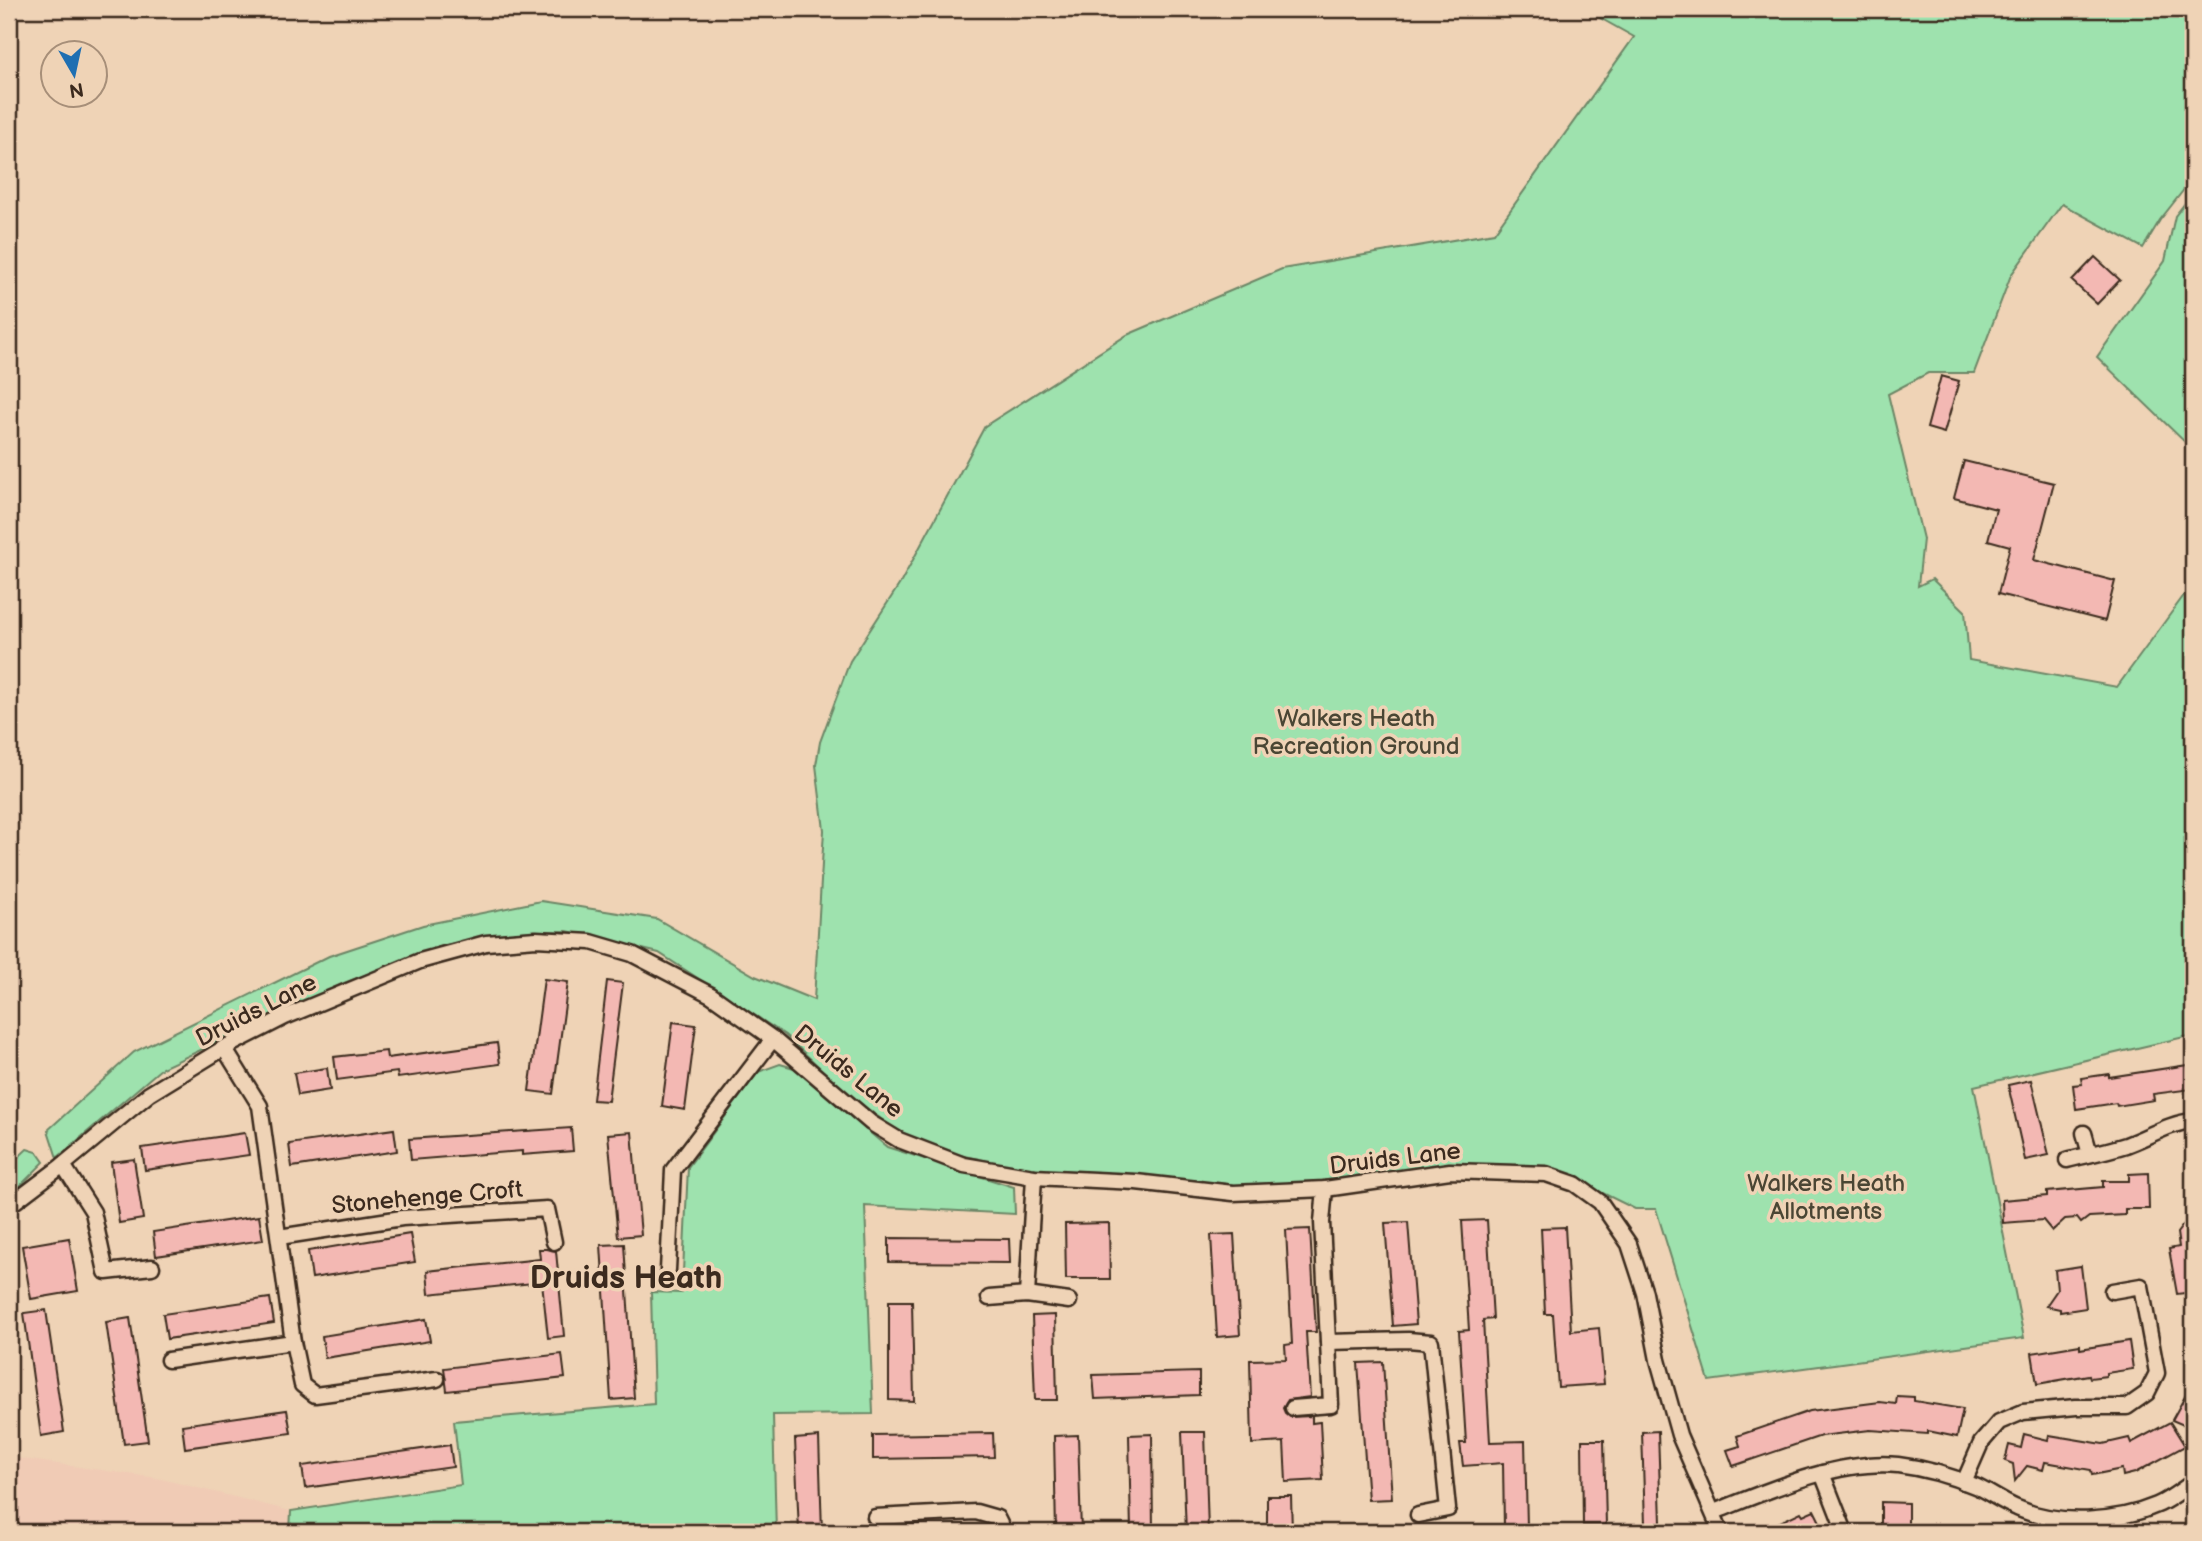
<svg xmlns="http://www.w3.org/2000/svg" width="2202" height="1541" font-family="'Balsamiq Sans',sans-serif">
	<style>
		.built { fill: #f0cbb5 }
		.green { fill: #9ee2ae; stroke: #6c8666; stroke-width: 2 }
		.building { fill: #f3b8b3; stroke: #3b2a1e; stroke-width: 2 }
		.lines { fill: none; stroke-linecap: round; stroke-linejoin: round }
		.minor-casing { stroke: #3b2a1e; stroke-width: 19 }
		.minor { stroke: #efd3b6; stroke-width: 14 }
		.labels { text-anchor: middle; stroke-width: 7; stroke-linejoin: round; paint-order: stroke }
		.park-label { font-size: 24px; fill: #4a4634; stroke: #efd3b6 }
		.street-label { font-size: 24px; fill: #3b2a1e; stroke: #efd3b6 }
		.district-label { font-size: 32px; font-weight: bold; fill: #3b2a1e; stroke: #efd3b6 }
	</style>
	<rect width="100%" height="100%" fill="#efd3b6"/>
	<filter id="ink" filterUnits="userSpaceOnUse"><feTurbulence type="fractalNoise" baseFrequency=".0143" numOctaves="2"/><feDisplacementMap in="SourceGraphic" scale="14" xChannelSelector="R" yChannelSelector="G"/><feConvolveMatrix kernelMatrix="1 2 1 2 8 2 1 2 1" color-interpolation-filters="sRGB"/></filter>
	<g filter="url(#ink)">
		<path class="built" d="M9,1457L157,1478L291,1511L290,1532H9Z"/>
		<g class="green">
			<path d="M1584,9H2193V178L2160,220L2143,248L2062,204L2011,275L1974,373H1928L1888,394L1923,539L1918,586L1932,579L1965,611L1969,660L2117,687L2193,583V1035L1974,1086L2024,1338L1709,1381L1656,1209H1635L1548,1166H1450L1346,1179L1270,1185H1235L1032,1170L959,1155L921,1142L893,1128L848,1094L785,1035L659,953L567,931L518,932L445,945L344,983L162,1068L57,1158L48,1130L134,1052L329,956L423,925L541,901L657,919L755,976L814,1000L824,830L816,765L820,742L850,661L901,582L985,426L1127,335L1282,269L1494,233L1634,37Z"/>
			<path d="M2193,193V450L2097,357L2165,261L2175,216Z"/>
			<path d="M780,1064L794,1068L887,1147L1014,1187L1015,1214L865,1206L873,1414L773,1415L776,1532H290L291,1511L461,1485L454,1421L654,1404L651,1292L682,1293L688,1167L758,1072Z"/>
			<path d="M27,1149L37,1152L44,1162L9,1197V1166Z"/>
		</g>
		<g class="building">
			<path d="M2095,257L2120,280L2097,304L2072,281Z"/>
			<path d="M1941,376L1959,381L1944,433L1927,428Z"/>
			<path d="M1964,461L2054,483L2034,560L2115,581L2105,621L1998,594L2010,546L1988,540L1996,509L1954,498Z"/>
			<path d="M544,979L568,982L553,1094L529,1091Z"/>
			<path d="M607,981L623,983L608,1101L593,1100Z"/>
			<path d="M673,1022L696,1025L685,1110L662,1106Z"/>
			<path d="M497,1043L500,1064L398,1078L397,1072L337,1080L334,1057L386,1051L387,1058Z"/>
			<path d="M2188,1065L2192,1089L2153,1094L2154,1100L2117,1106L2116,1103L2076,1109L2073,1085L2082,1084L2081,1078L2109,1074V1077Z"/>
			<path d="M327,1068L330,1090L298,1095L294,1073Z"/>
			<path d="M2031,1080L2049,1155L2025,1160L2008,1085Z"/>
			<path d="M571,1128L573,1151L522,1155V1151L411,1160L409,1139Z"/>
			<path d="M394,1129L397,1151L292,1167L289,1144Z"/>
			<path d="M632,1132L641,1235L618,1237L608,1134Z"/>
			<path d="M245,1133L249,1155L145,1170L142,1148Z"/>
			<path d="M134,1159L143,1219L119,1223L111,1162Z"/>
			<path d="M2148,1173L2149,1209H2125V1215L2089,1217L2081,1223L2077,1218L2065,1219L2052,1231L2043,1220L2003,1223L2002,1200L2047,1196V1192L2103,1187V1181H2129V1174Z"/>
			<path d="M2193,1212V1292L2177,1294L2169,1249L2179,1247L2177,1233Z"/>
			<path d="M259,1216L263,1240L156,1256L153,1232Z"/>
			<path d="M1487,1220L1493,1319L1483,1320L1490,1442L1525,1441L1527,1527H1504L1503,1463L1463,1466L1460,1443H1466L1459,1331L1469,1330L1462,1221Z"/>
			<path d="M1408,1222L1416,1324L1393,1326L1385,1223Z"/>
			<path d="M1109,1223L1110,1279H1066L1065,1224Z"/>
			<path d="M1565,1227L1571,1331L1599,1328L1604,1384L1558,1387L1553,1314H1545L1541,1228Z"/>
			<path d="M1310,1229L1316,1332H1306L1310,1397L1288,1400L1283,1408L1285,1413L1290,1417L1312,1416V1423L1320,1422L1323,1480L1286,1482L1284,1442L1252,1444L1250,1360L1286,1359L1285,1345L1292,1344L1286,1230Z"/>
			<path d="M410,1234L415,1262L312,1278L308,1251Z"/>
			<path d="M1234,1234L1240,1335L1217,1337L1211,1235Z"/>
			<path d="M69,1238L78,1291L31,1299L22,1246Z"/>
			<path d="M889,1238L1009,1239L1010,1263L889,1262Z"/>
			<path d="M624,1244L634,1398L611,1400L601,1245Z"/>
			<path d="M539,1249H547L556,1251L564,1336L548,1338L542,1282L429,1294L427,1271L540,1259Z"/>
			<path d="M2081,1266L2086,1308L2060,1312V1309L2046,1306L2057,1290L2055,1270Z"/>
			<path d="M270,1298L274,1323L167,1339L163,1314Z"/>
			<path d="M889,1301H912L914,1401L889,1400Z"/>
			<path d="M46,1310L64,1432L41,1436L24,1313Z"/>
			<path d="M1055,1315L1057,1400H1035L1032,1316Z"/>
			<path d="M130,1318L148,1441L124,1444L106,1322Z"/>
			<path d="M426,1319L430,1341L325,1358L322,1336Z"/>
			<path d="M2129,1341L2133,1369L2106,1373V1376L2090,1378L2089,1375L2037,1384L2032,1353L2080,1345V1349Z"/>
			<path d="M562,1354L565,1378L447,1391L444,1368Z"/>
			<path d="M1383,1362L1392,1499L1368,1500L1358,1363Z"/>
			<path d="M1199,1372V1395L1095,1399L1093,1375Z"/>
			<path d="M2193,1382V1429L2172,1420Z"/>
			<path d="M1897,1396L1914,1397V1401L1963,1409L1957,1437L1928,1431V1434L1870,1430L1821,1436L1733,1466L1727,1450L1740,1446L1737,1436L1810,1411L1880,1402L1896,1404Z"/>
			<path d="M287,1410L291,1433L185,1448L182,1425Z"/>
			<path d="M2170,1422L2185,1446L2135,1473L2123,1476L2122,1469L2092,1475L2091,1470L2045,1462L2043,1470L2027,1466L2015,1481L2013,1464L2005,1461L2009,1445L2021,1448L2024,1434L2048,1440L2049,1435L2103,1444L2129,1438L2131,1443Z"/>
			<path d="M1658,1431L1661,1523L1645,1524L1642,1432Z"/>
			<path d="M1182,1432H1205L1208,1532H1186Z"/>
			<path d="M993,1433L994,1457L873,1459V1435Z"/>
			<path d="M1152,1434L1153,1532H1131L1129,1435Z"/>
			<path d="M1078,1435L1081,1532H1056L1054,1436Z"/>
			<path d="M819,1437L822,1532H799L795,1439Z"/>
			<path d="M1582,1440H1604L1606,1525H1583Z"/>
			<path d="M450,1445L453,1467L305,1488L302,1466Z"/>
			<path d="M1267,1496H1291L1292,1532H1267Z"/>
			<path d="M1881,1502L1908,1503V1526L1881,1525Z"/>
			<path d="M1814,1510L1825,1532H1759L1801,1512L1803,1515Z"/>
		</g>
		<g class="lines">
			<g class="minor-casing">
				<g id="minor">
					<path d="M224,1048L260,1106L293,1342L302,1385L315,1395L437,1379"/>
					<path d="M2084,1133L2090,1154"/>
					<path d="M2067,1160C2087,1155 2107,1151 2126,1145C2149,1137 2169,1123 2193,1121"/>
					<path d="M63,1165L93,1212L106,1272L152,1267"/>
					<path d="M1325,1189L1322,1222L1328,1342L1408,1340L1431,1342L1448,1509L1418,1515"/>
					<path d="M9,1206L63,1165L149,1094L224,1048L285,1017L420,961L486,943L536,939L591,942L632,954L711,995L773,1039L871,1123L899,1140L964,1165L1034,1177L1136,1182L1233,1193L1325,1189L1450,1171L1546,1174L1575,1184L1600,1202L1629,1244L1645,1293L1658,1360L1679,1435L1721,1532"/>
					<path d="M279,1237L402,1218L547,1209L554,1242"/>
					<path d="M668,1270L673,1170L773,1039"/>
					<path d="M1027,1295L1034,1177"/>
					<path d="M989,1298L1027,1295L1069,1301"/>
					<path d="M168,1360L293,1342"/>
					<path d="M1293,1408L1331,1405L1328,1342"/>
					<path d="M1822,1473L1845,1532"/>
					<path d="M1964,1482L1981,1443L1999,1422L2023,1412L2076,1407H2127L2147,1393L2157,1373L2141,1286L2112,1291"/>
					<path d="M1714,1512C1767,1491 1839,1459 1898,1465C1923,1468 1951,1476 1975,1486C1989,1492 2002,1502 2017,1508C2057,1526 2117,1522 2157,1505C2169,1500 2182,1490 2193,1482"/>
					<path d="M875,1517L976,1512L997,1518L1004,1532"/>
				</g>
			</g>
			<use href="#minor" class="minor"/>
		</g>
	</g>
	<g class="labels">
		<g class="park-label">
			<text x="1356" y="726">Walkers Heath<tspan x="1356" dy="28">Recreation Ground</tspan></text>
			<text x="1826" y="1191">Walkers Heath<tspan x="1826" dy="28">Allotments</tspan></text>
		</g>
		<g class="street-label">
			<text transform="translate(256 1010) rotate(-27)" y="8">Druids Lane</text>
			<text transform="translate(849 1071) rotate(39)" y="8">Druids Lane</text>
			<text transform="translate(1395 1158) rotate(-7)" y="8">Druids Lane</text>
			<text transform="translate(427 1197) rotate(-5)" y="8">Stonehenge Croft</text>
		</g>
		<g class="district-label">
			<text x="626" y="1288">Druids Heath</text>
		</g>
	</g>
	<rect width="2202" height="1541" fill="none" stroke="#efd3b6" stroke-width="35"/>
	<rect x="18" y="18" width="2167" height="1506" fill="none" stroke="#3b2a1e" stroke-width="2.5" filter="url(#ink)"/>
	<g transform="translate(74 74) rotate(171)"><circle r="33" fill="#efd3b6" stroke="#a78f79" stroke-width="2"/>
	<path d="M0-5L12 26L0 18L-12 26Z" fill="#1f6fb2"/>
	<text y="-10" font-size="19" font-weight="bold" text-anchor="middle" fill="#3b2a1e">N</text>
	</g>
</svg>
